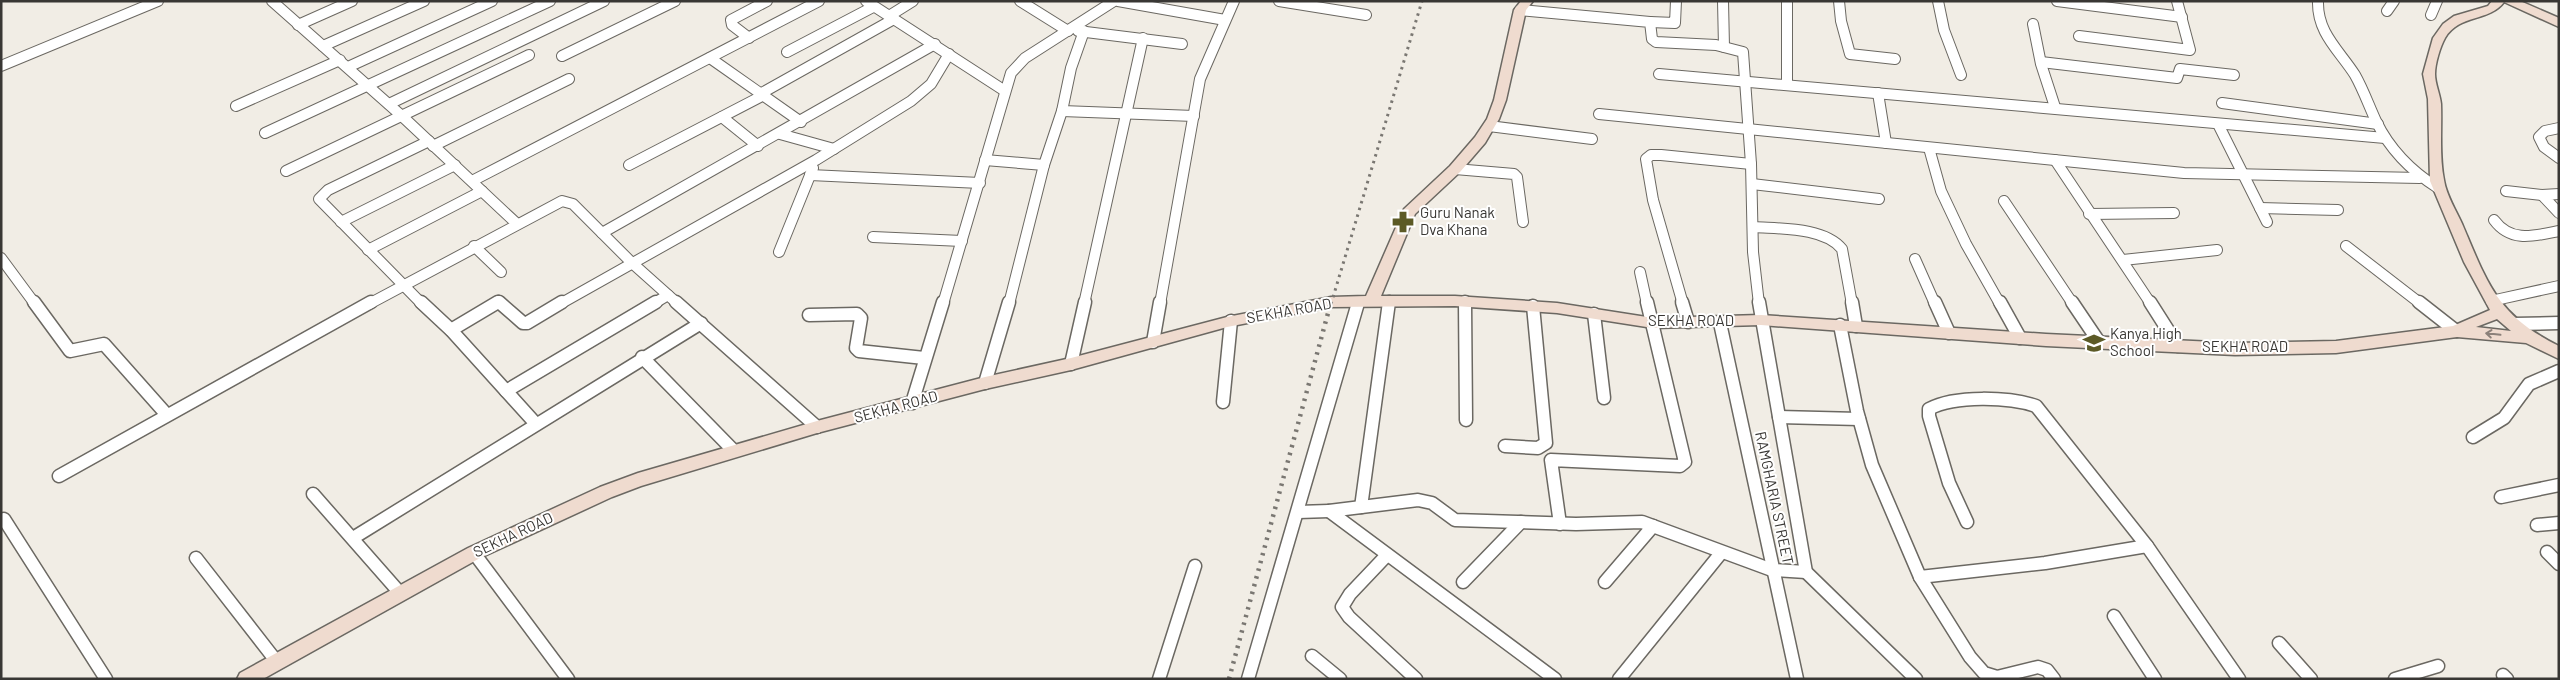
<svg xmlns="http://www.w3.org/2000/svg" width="2560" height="680" font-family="Barlow,sans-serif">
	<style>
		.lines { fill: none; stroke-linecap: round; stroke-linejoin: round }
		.street-far1-casing { stroke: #6b6862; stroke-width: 12 }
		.street-casing { stroke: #6b6862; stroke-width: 15 }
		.secondary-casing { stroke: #6b6862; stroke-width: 3 }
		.street-far1 { stroke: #fff; stroke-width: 10 }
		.street { stroke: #fff; stroke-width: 12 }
		.secondary { fill: #efdbcf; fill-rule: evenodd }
		.rail-far1 { stroke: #7a7772; stroke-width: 3; stroke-dasharray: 2.5 4.5; stroke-linecap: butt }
		.rail { stroke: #7a7772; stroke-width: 4.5; stroke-dasharray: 2.5 5.5; stroke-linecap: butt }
		.oneway { stroke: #8b817a }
		.labels { text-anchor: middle; stroke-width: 4; stroke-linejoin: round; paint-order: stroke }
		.poi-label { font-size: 15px; fill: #393734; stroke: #fff; text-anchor: start }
		.street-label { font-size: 15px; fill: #393734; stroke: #fff }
	</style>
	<rect width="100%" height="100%" fill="#f1ede5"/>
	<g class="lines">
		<g class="street-far1-casing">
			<g id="street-far1">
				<path d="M272,1L403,117L516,223"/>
				<path d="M866,1L1005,91"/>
				<path d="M1020,1L1068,31"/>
				<path d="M1118,1L1225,20"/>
				<path d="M1279,1L1366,15"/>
				<path d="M1723,1L1724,47"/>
				<path d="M1787,1V85"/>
				<path d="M1839,1L1841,21L1850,54L1895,59"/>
				<path d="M1938,1L1944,30L1961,75"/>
				<path d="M2057,1L2182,17"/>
				<path d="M2318,1C2317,33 2339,50 2355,75C2363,89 2369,106 2376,121C2390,150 2411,171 2438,188"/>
				<path d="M1520,10L1650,22L1652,39L1656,42L1716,45L1743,52L1751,164L1753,252L1759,304"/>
				<path d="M2387,11L2394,1"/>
				<path d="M2431,15L2437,1"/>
				<path d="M889,16L913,1"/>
				<path d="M1650,22L1675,23L1676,1"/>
				<path d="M2033,24L2041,64L2055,107"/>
				<path d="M298,25L352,1"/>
				<path d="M1078,31L1182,44"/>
				<path d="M2079,36L2190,50L2177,1"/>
				<path d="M749,38L732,25L731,20L767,1"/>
				<path d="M323,46L424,1"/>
				<path d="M787,52L873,7"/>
				<path d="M562,56L675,1"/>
				<path d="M710,58L801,122"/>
				<path d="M2041,62L2177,78L2180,69L2234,75"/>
				<path d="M1,66L158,1"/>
				<path d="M348,67L492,1"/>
				<path d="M1659,74L2385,138"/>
				<path d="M1878,93L1886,143"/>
				<path d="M760,94L894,19"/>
				<path d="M2222,103L2378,124"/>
				<path d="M389,104L604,1"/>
				<path d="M236,106L340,60"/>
				<path d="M1062,111L1194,116"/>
				<path d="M1599,114L2184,173L2420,178"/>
				<path d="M722,117L758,146"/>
				<path d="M2218,124L2267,222"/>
				<path d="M1489,126L1592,139"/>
				<path d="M2559,128L2545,131L2539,137L2544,147L2559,158"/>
				<path d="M265,133L550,1"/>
				<path d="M780,134L834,149"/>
				<path d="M433,146L569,79"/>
				<path d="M1929,148L1941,191L1966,244L2000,304"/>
				<path d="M985,160L1044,165"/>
				<path d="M2055,160L2151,304"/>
				<path d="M629,165L762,96"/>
				<path d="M1455,169L1514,174L1517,177L1523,222"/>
				<path d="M286,171L529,55"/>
				<path d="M810,175L980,183"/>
				<path d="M472,181L819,1"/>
				<path d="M1752,184L1879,199"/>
				<path d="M2506,191L2542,195"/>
				<path d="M2559,194L2542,195L2559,213"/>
				<path d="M2004,201L2073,304"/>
				<path d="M2260,208L2338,210"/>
				<path d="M2089,214L2174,213"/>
				<path d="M2494,220C2511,243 2534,236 2559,231"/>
				<path d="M341,222L455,165"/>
				<path d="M1754,227C1780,229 1824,227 1842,249L1852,304"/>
				<path d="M602,233L935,44"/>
				<path d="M873,237L962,241"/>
				<path d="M474,246L501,272"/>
				<path d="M2346,246L2421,304"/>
				<path d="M368,250L482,191"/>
				<path d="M779,252L813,168"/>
				<path d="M1,258L35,304"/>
				<path d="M1915,259L1935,304"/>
				<path d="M2123,260L2217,250"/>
				<path d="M1640,272L1647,304"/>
				<path d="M2491,301L2559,286"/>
				<path d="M369,304L562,201L573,204L631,262L678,304"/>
				<path d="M422,304L319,199L328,190L429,141"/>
				<path d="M496,304H501"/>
				<path d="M560,304L816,160L911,101L931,84L949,54"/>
				<path d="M653,304L668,295"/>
				<path d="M943,304L1011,73L1025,58L1114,1"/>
				<path d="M1009,304L1044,165L1062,111L1071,68L1084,31"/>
				<path d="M1084,304L1143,38"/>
				<path d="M1160,304L1200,79L1234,1"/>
				<path d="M1683,304L1653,200L1646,159L1651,155H1661L1751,164"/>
			</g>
		</g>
		<g class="street-casing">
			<g id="street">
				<path d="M34,302L70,351L104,344L167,415"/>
				<path d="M421,302L451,330L536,424"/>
				<path d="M499,302L523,323H527L562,302"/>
				<path d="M676,302L817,427"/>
				<path d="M1465,302L1466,420"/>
				<path d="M1682,302L1688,322"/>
				<path d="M1759,302L1806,572L1916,679"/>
				<path d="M1852,302L1856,326"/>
				<path d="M1935,302L1949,333"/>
				<path d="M2000,302L2020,338"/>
				<path d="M2072,302L2099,342"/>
				<path d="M2150,302L2178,346"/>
				<path d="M2419,302L2456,331"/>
				<path d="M1594,314L1604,398"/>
				<path d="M809,315L857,314L861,318L856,348L859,351L924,358"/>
				<path d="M1720,323L1797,679"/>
				<path d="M2514,324L2559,323"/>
				<path d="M1840,325L1857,411L1872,465L1920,577L1970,657L1984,673L1997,677L2038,667L2047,670L2054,679"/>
				<path d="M451,330L498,302"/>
				<path d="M1153,342L1160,302"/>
				<path d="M642,357L734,451"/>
				<path d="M1071,364L1085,302"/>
				<path d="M985,383L1009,302"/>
				<path d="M506,391L656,302"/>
				<path d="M1223,402L1231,321"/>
				<path d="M912,403L943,302"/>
				<path d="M1779,417L1859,419"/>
				<path d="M2473,437L2504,418L2529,384L2559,371"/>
				<path d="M1505,446L1538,448L1546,443L1533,306"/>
				<path d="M59,476L371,302"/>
				<path d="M313,494L400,593"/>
				<path d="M2501,497L2559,485"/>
				<path d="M1361,507L1389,302"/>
				<path d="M1298,512L1329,511"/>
				<path d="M4,519L106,679"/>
				<path d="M1967,522L1949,483L1929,416V409C1955,395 2009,397 2036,406L2147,546L2239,679"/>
				<path d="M1560,524L1551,460L1680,466L1685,462L1647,302"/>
				<path d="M2537,525L2559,523"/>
				<path d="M353,538L701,323"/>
				<path d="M2547,552L2559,564"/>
				<path d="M474,553L568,679"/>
				<path d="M1387,555L1350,594L1342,607L1349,617L1416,679"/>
				<path d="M196,558L277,662"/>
				<path d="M1920,577L2045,563L2147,546"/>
				<path d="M1463,582L1521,522"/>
				<path d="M1605,582L1653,526"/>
				<path d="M2114,616L2155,679"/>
				<path d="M2279,643L2311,679"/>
				<path d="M1312,656L1340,679"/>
				<path d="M2503,675L2507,679"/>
				<path d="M1159,679L1195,566"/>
				<path d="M1248,679L1358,303"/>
				<path d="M1555,679L1329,511L1418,500L1432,503L1455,520L1576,524L1642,522L1772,570L1806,572"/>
				<path d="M1619,679L1721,553"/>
				<path d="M2395,679L2438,666"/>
			</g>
		</g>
		<g class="secondary-casing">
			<path id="secondary" d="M1521,1H1533L1526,10L1506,100L1499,119L1485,143L1460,172L1415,214L1381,296H1455L1557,303L1653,318L1761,315L2046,334L2235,343L2336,341L2453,326L2490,310L2464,262L2430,181L2428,99L2423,74L2433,38L2443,24L2454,16L2488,6L2492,1H2520L2559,18V27L2504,2C2489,22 2459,14 2445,38C2440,47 2435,64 2435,74C2435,84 2440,94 2441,104C2442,129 2439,156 2444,180C2446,195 2457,212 2463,226C2488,285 2498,316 2559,346V359L2526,343L2457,337L2336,353L2235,355L2046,346L1761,325L1653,328L1557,313L1455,306L1331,307L1227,327L1071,370L985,389L817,433L641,486L612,497L480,558L263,679H237L240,673L468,548L600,487L638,473L817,421L985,377L1071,358L1227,317L1331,297L1366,296L1404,209L1450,166L1475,137L1487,119L1494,100L1514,10ZM2497,319L2511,331L2476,327Z"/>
		</g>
		<use href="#street-far1" class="street-far1"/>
		<use href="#street" class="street"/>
		<use href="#secondary" class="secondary"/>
		<path class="rail-far1" d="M1331,304L1422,1"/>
		<path class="rail" d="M1229,679L1331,302"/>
	</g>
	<defs><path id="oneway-shaft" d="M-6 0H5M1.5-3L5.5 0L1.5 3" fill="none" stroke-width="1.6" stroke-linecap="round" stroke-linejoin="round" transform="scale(1.25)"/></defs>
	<use class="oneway" href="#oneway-shaft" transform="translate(2493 334) rotate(-174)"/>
	<defs>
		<g id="pharmacy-bare" transform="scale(1.725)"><path d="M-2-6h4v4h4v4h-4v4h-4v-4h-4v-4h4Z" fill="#5c5a26" stroke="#fff" stroke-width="2.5" paint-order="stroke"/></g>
		<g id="school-bare" transform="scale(1.725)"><path d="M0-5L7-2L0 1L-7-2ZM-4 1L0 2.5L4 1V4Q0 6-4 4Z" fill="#5c5a26" stroke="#fff" stroke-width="2.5" paint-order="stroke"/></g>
	</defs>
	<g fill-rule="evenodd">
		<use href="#pharmacy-bare" x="1403" y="222"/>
		<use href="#school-bare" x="2094" y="343"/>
	</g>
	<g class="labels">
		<g class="poi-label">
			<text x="1420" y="218">Guru Nanak<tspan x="1420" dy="17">Dva Khana</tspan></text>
			<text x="2110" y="339">Kanya High<tspan x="2110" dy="17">School</tspan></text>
		</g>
		<g class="street-label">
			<text transform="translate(1289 311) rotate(-10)" y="5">SEKHA ROAD</text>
			<text x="1691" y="326">SEKHA ROAD</text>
			<text x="2245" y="352">SEKHA ROAD</text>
			<text transform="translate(896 407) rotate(-15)" y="5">SEKHA ROAD</text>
			<text transform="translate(1774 498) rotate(78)" y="5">RAMGHARIA STREET</text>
			<text transform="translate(513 535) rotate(-25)" y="5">SEKHA ROAD</text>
		</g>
	</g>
	<rect width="2560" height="680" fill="none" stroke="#393734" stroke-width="5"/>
</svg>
